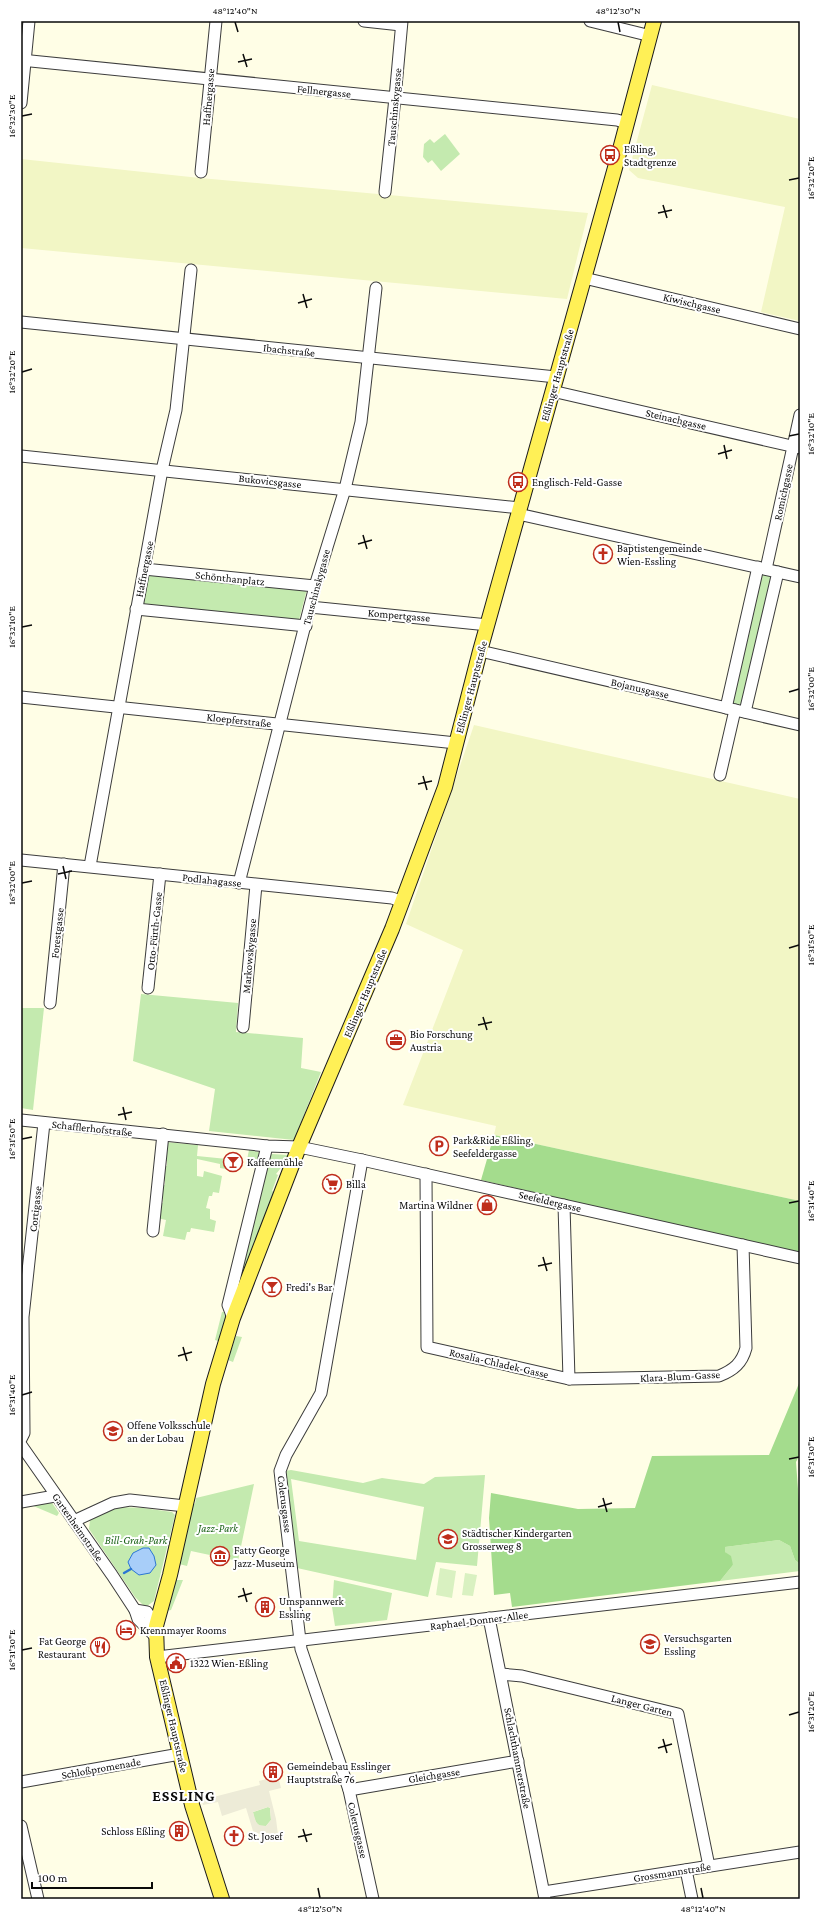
<svg xmlns="http://www.w3.org/2000/svg" width="821" height="1920" font-family="'Crimson Pro',serif">
	<style>
		.farmland { fill: #f2f6c5 }
		.green { fill: #c4eaaf; fill-rule: evenodd }
		.forest { fill: #a4dc8d }
		.pitch { fill: #d9f1c1 }
		.plaza { fill: #edebd7; fill-rule: evenodd }
		.water { fill: #a8cef9; stroke: #2b76d4 }
		.lines { fill: none; stroke-linecap: round; stroke-linejoin: round }
		.stream { stroke: #2b76d4; stroke-width: 2.5 }
		.minor-casing { stroke: #3d3d3d; stroke-width: 13 }
		.major-casing { stroke: #1b1b1b; stroke-width: 16 }
		.minor { stroke: #fff; stroke-width: 11 }
		.major { stroke: #fff056; stroke-width: 14 }
		.ticks { fill: none; stroke: #0a0a0a; stroke-width: 1.5 }
		.labels { text-anchor: middle; stroke-width: 4; stroke-linejoin: round; paint-order: stroke }
		.street-label { font-size: 11px; fill: #0a0a0a; stroke: #fff }
		.poi-label { font-size: 11px; fill: #0a0a0a; stroke: #fff; text-anchor: start }
		.park-label { font-size: 11px; font-style: italic; fill: #1c6318; stroke: #fff }
		.district-label { font-size: 15px; font-weight: bold; letter-spacing: 1px; fill: #0a0a0a; stroke: #fff }
		.neatline { fill: none; stroke: #0a0a0a; stroke-width: 1.5 }
		.ticks-label { font-size: 10px; text-anchor: middle; fill: #0a0a0a }
	</style>
	<rect width="100%" height="100%" fill="#fffee6"/>
	<g class="farmland">
		<path d="M652,85L800,119V321L761,312L785,207L638,178L629,170Z"/>
		<path d="M21,159L200,178L588,213L567,299L21,248Z"/>
		<path d="M474,725L800,799V1201L494,1135L496,1126L403,1105L463,950L406,924Z"/>
	</g>
	<g class="green">
		<path d="M445,134L460,154L441,171L432,160L428,163L423,157L424,144L430,139L434,143Z"/>
		<path d="M148,574L307,589L299,620L143,605Z"/>
		<path d="M761,574H773L744,702L737,706H733L732,697Z"/>
		<path d="M141,994L238,1003L236,1032L303,1038L301,1068L321,1072L294,1140L209,1131L215,1089L133,1061Z"/>
		<path d="M21,1008H44L33,1110L21,1108Z"/>
		<path d="M165,1142L198,1145L197,1156L227,1159L226,1169L220,1168V1164L197,1159V1176L203,1177L204,1171L222,1176L219,1193L213,1192L212,1196H209L206,1208L210,1209V1219L216,1221L214,1232L191,1228L190,1232H187L185,1240L163,1236L166,1220L157,1218L158,1203H163V1199L159,1198L160,1184L165,1185V1181L161,1180L162,1166H167V1161H163Z"/>
		<path d="M249,1150L259,1152L256,1167L246,1165Z"/>
		<path d="M272,1154L288,1155L289,1158L276,1174L278,1175L272,1191L274,1192L233,1307L269,1156Z"/>
		<path d="M222,1312H224L226,1318L218,1341L215,1340Z"/>
		<path d="M236,1336L242,1337L233,1362L228,1360Z"/>
		<path d="M291,1470L363,1483L382,1478L424,1484L435,1477L485,1475L477,1566L436,1562L428,1597L297,1568L285,1471ZM291,1479L424,1507L416,1560L299,1541Z"/>
		<path d="M254,1484L238,1561L191,1551L187,1566L179,1564L193,1503L195,1504L196,1498Z"/>
		<path d="M50,1500L59,1513L57,1516L31,1505Z"/>
		<path d="M118,1507L143,1508L172,1512L175,1515L154,1601L147,1606L143,1605L135,1597L89,1529L90,1520Z"/>
		<path d="M779,1540L790,1546L795,1560L800,1564V1571L720,1581L733,1565L725,1552V1547Z"/>
		<path d="M176,1580H183L171,1610L166,1611C169,1600 173,1591 176,1580Z"/>
		<path d="M334,1580L392,1593L387,1620L335,1626L332,1607Z"/>
		<path d="M268,1807L270,1808L271,1820L266,1826C257,1828 254,1820 253,1812Z"/>
	</g>
	<g class="forest">
		<path d="M494,1135L800,1201V1254L481,1180Z"/>
		<path d="M800,1381V1454L796,1462L800,1516V1564L795,1560L790,1546L779,1540L725,1547V1552L731,1556L733,1565L720,1581L512,1607L510,1593L494,1595L489,1518L491,1493L578,1509L635,1508L652,1456L769,1455Z"/>
	</g>
	<g class="pitch">
		<path d="M440,1568L456,1571L452,1598L436,1595Z"/>
		<path d="M465,1573L477,1575L473,1596L462,1595Z"/>
	</g>
	<path class="plaza" d="M278,1776L281,1788L269,1791L276,1819L278,1835H262L253,1831L246,1808L222,1816L218,1802L203,1805L202,1800L260,1785L259,1781ZM268,1807L270,1808L271,1820L266,1826L259,1825L256,1822L253,1812Z"/>
	<path class="water" d="M143,1548H149L154,1556L156,1565L150,1573L139,1575L131,1569L128,1562L133,1553Z"/>
	<g class="lines">
		<path class="stream" d="M124,1573L131,1569"/>
		<g class="minor-casing">
			<g id="minor">
				<path d="M364,21L401,25"/>
				<path d="M590,21L651,36"/>
				<path d="M21,60L617,120L627,123"/>
				<path d="M21,103L29,21"/>
				<path d="M201,172L216,21"/>
				<path d="M385,192L395,98L402,21"/>
				<path d="M584,278L800,329"/>
				<path d="M21,322L556,377"/>
				<path d="M552,391L800,448"/>
				<path d="M21,456L520,508"/>
				<path d="M518,514L800,577"/>
				<path d="M144,569L315,586"/>
				<path d="M766,569L800,415"/>
				<path d="M310,607L488,625"/>
				<path d="M136,609L306,626"/>
				<path d="M480,651L800,725"/>
				<path d="M21,697L456,743"/>
				<path d="M726,708L758,567"/>
				<path d="M745,712L778,572"/>
				<path d="M720,775L735,710"/>
				<path d="M21,860L392,898L403,902"/>
				<path d="M90,866L162,470L176,410L191,270"/>
				<path d="M239,883L315,586L345,489L361,422L376,288"/>
				<path d="M148,988L160,874"/>
				<path d="M50,1003L64,864"/>
				<path d="M243,1027L256,885"/>
				<path d="M21,1120L267,1146L299,1147L362,1160L800,1258"/>
				<path d="M362,1160L321,1393L286,1455L280,1471L301,1649L349,1790L373,1899"/>
				<path d="M426,1174L427,1347L569,1379L564,1205"/>
				<path d="M153,1231L163,1134"/>
				<path d="M233,1318L228,1305L267,1146"/>
				<path d="M569,1379L719,1376C734,1370 742,1363 746,1348L743,1245"/>
				<path d="M21,1439L24,1433L23,1317L44,1123"/>
				<path d="M21,1445L112,1575L135,1610L138,1619L156,1637"/>
				<path d="M21,1502L55,1496"/>
				<path d="M74,1521L113,1503L130,1500L185,1506"/>
				<path d="M135,1610L147,1612L156,1626"/>
				<path d="M489,1618L545,1899"/>
				<path d="M157,1657L800,1582"/>
				<path d="M501,1674L522,1676L678,1714L709,1866"/>
				<path d="M21,1782L180,1754"/>
				<path d="M349,1790L518,1761"/>
				<path d="M21,1826L38,1899"/>
				<path d="M686,1870L692,1899"/>
				<path d="M544,1892L800,1852"/>
			</g>
		</g>
		<g class="major-casing">
			<path id="major" d="M222,1899L192,1805L157,1657L156,1626L170,1575L213,1384L233,1318L299,1147L392,929L445,787L480,651L618,157L654,21"/>
		</g>
		<use href="#minor" class="minor"/>
		<use href="#major" class="major"/>
	</g>
	<path class="ticks" d="M235,22L238,32M618,22L620,32M243,54L247,67M238,62L252,59M22,116L32,114M789,180L799,178M663,205L667,218M658,213L672,210M303,294L307,308M298,303L312,299M22,372L32,369M789,436L799,434M724,445L727,459M718,454L732,450M363,535L367,549M358,544L372,540M22,627L32,625M789,692L799,689M423,776L427,790M418,784L432,781M63,866L66,879M58,874L72,871M22,883L32,881M789,948L799,945M483,1017L487,1030M478,1025L492,1022M123,1107L126,1120M118,1115L132,1112M22,1139L32,1137M789,1203L799,1201M543,1257L547,1271M538,1266L552,1263M183,1347L187,1361M178,1356L192,1352M22,1395L32,1392M789,1459L799,1457M603,1498L607,1512M598,1507L612,1503M243,1588L247,1602M238,1597L252,1593M22,1650L32,1648M789,1715L799,1712M663,1739L667,1753M658,1748L672,1744M303,1829L307,1842M298,1837L312,1834M318,1888L320,1898M701,1888L703,1898"/>
	<defs>
		<g id="bus-ring" transform="scale(1)"><circle r="9.5" fill="#fff" stroke="#bf2d1c" stroke-width="1.5"/><path d="M-5-6H5V4H4V6H2V4H-2V6H-4V4H-5ZM-3.5-4V0h7V-4ZM-3.5 1.2v1.5H-2V1.2ZM2 1.2v1.5H3.5V1.2Z" fill="#bf2d1c"/></g>
		<g id="church-ring" transform="scale(1)"><circle r="9.5" fill="#fff" stroke="#bf2d1c" stroke-width="1.5"/><path d="M-1.2-6h2.4v3.5h3.3v2.4h-3.3V6h-2.4V-.1h-3.3v-2.4h3.3Z" fill="#bf2d1c"/></g>
		<g id="office-ring" transform="scale(1)"><circle r="9.5" fill="#fff" stroke="#bf2d1c" stroke-width="1.5"/><path d="M-6-3h4V-5.5h4V-3h4V5H-6ZM-1-4.5V-3h2v-1.5ZM-6 0V1H6V0Z" fill="#bf2d1c"/></g>
		<g id="parking-ring" transform="scale(1)"><circle r="9.5" fill="#fff" stroke="#bf2d1c" stroke-width="1.5"/><path d="M-3.5-5.5H1a3.5 3.5 0 0 1 0 7H-1V5.5H-3.5ZM-1-3.4V-.6H.8a1.4 1.4 0 0 0 0-2.8Z" fill="#bf2d1c"/></g>
		<g id="bar-ring" transform="scale(1)"><circle r="9.5" fill="#fff" stroke="#bf2d1c" stroke-width="1.5"/><path d="M-6-5H6L.8 .8V4.5H3.5V6h-7V4.5H-.8V.8Z" fill="#bf2d1c"/></g>
		<g id="supermarket-ring" transform="scale(1)"><circle r="9.5" fill="#fff" stroke="#bf2d1c" stroke-width="1.5"/><path d="M-6-5.5h2.5l.6 2H6L4.5 2H-2.5L-4.4-4H-6ZM-1.5 3.2a1.3 1.3 0 1 0 .1 0ZM3 3.2a1.3 1.3 0 1 0 .1 0Z" fill="#bf2d1c"/></g>
		<g id="shop-ring" transform="scale(1)"><circle r="9.5" fill="#fff" stroke="#bf2d1c" stroke-width="1.5"/><path d="M-5-2.5h2.3a2.7 3.5 0 0 1 5.4 0H5L5.5 6h-11ZM-1.5-2.5h3a1.5 2.3 0 0 0-3 0Z" fill="#bf2d1c"/></g>
		<g id="school-ring" transform="scale(1)"><circle r="9.5" fill="#fff" stroke="#bf2d1c" stroke-width="1.5"/><path d="M0-5L7-2L0 1L-7-2ZM-4 1L0 2.5L4 1V4Q0 6-4 4Z" fill="#bf2d1c"/></g>
		<g id="museum-ring" transform="scale(1)"><circle r="9.5" fill="#fff" stroke="#bf2d1c" stroke-width="1.5"/><path d="M0-6L6-3V-2H-6V-3ZM-5-1h2V3h-2ZM-1-1h2V3h-2ZM3-1h2V3H3ZM-6 4H6V6H-6Z" fill="#bf2d1c"/></g>
		<g id="building-ring" transform="scale(1)"><circle r="9.5" fill="#fff" stroke="#bf2d1c" stroke-width="1.5"/><path d="M-4-6H4V6H1V3H-1V6H-4ZM-2.5-4.3h1.7v1.8h-1.7ZM.8-4.3h1.7v1.8H.8ZM-2.5-1h1.7V.8h-1.7ZM.8-1h1.7V.8H.8Z" fill="#bf2d1c"/></g>
		<g id="hotel-ring" transform="scale(1)"><circle r="9.5" fill="#fff" stroke="#bf2d1c" stroke-width="1.5"/><path d="M-6-4.5h1.5V1H6V5H4.5V3h-9V5H-6ZM-4 0a1.8 1.8 0 1 1 3.6 0ZM.5 0V-2.5h3Q6-2.5 6 0Z" fill="#bf2d1c"/></g>
		<g id="university-ring" transform="scale(1)"><circle r="9.5" fill="#fff" stroke="#bf2d1c" stroke-width="1.5"/><path d="M0-5L7-2L0 1L-7-2ZM-4 1L0 2.5L4 1V4Q0 6-4 4Z" fill="#bf2d1c"/></g>
		<g id="restaurant-ring" transform="scale(1)"><circle r="9.5" fill="#fff" stroke="#bf2d1c" stroke-width="1.5"/><path d="M-5-6h1v4h1v-4h1v4h1v-4h1v5L-1.5 .5V6h-2V.5L-5-1ZM5-6V6H3V1.5H1.5Q1.5-4 5-6Z" fill="#bf2d1c"/></g>
		<g id="civic-ring" transform="scale(1)"><circle r="9.5" fill="#fff" stroke="#bf2d1c" stroke-width="1.5"/><path d="M-.6-6.5H3V-4.5H.6V-3L4-1V1h2V6H-6V1h2V-1L-.6-3ZM-1.2 2.5V6h2.4V2.5Z" fill="#bf2d1c"/></g>
	</defs>
	<g fill-rule="evenodd">
		<use href="#bus-ring" x="610" y="155"/>
		<use href="#bus-ring" x="518" y="482"/>
		<use href="#church-ring" x="603" y="554"/>
		<use href="#office-ring" x="396" y="1040"/>
		<use href="#parking-ring" x="439" y="1146"/>
		<use href="#bar-ring" x="233" y="1162"/>
		<use href="#supermarket-ring" x="332" y="1184"/>
		<use href="#shop-ring" x="487" y="1205"/>
		<use href="#bar-ring" x="272" y="1287"/>
		<use href="#school-ring" x="113" y="1431"/>
		<use href="#school-ring" x="448" y="1539"/>
		<use href="#museum-ring" x="220" y="1556"/>
		<use href="#building-ring" x="265" y="1607"/>
		<use href="#hotel-ring" x="126" y="1630"/>
		<use href="#university-ring" x="650" y="1644"/>
		<use href="#restaurant-ring" x="100" y="1647"/>
		<use href="#civic-ring" x="176" y="1663"/>
		<use href="#building-ring" x="273" y="1772"/>
		<use href="#building-ring" x="179" y="1831"/>
		<use href="#church-ring" x="234" y="1836"/>
	</g>
	<g class="labels">
		<g class="street-label">
			<text transform="translate(324 91) rotate(6)" y="4">Fellnergasse</text>
			<text transform="translate(208 97) rotate(-85)" y="4">Haffnergasse</text>
			<text transform="translate(394 107) rotate(-85)" y="4">Tauschinskygasse</text>
			<text transform="translate(692 303) rotate(13)" y="4">Kiwischgasse</text>
			<text transform="translate(289 350) rotate(6)" y="4">Ibachstraße</text>
			<text transform="translate(557 375) rotate(-74)" y="4">Eßlinger Hauptstraße</text>
			<text transform="translate(676 419) rotate(13)" y="4">Steinachgasse</text>
			<text transform="translate(270 481) rotate(6)" y="4">Bukovicsgasse</text>
			<text transform="translate(783 492) rotate(-78)" y="4">Romichgasse</text>
			<text transform="translate(144 569) rotate(-79)" y="4">Haffnergasse</text>
			<text transform="translate(230 578) rotate(6)" y="4">Schönthanplatz</text>
			<text transform="translate(316 587) rotate(-75)" y="4">Tauschinskygasse</text>
			<text transform="translate(399 615) rotate(5)" y="4">Kompertgasse</text>
			<text transform="translate(471 687) rotate(-75)" y="4">Eßlinger Hauptstraße</text>
			<text transform="translate(640 688) rotate(13)" y="4">Bojanusgasse</text>
			<text transform="translate(239 720) rotate(6)" y="4">Kloepferstraße</text>
			<text transform="translate(212 880) rotate(6)" y="4">Podlahagasse</text>
			<text transform="translate(154 931) rotate(-84)" y="4">Otto-Fürth-Gasse</text>
			<text transform="translate(57 933) rotate(-84)" y="4">Forestgasse</text>
			<text transform="translate(249 956) rotate(-85)" y="4">Markowskygasse</text>
			<text transform="translate(365 993) rotate(-67)" y="4">Eßlinger Hauptstraße</text>
			<text transform="translate(92 1128) rotate(6)" y="4">Schafflerhofstraße</text>
			<text transform="translate(550 1201) rotate(13)" y="4">Seefeldergasse</text>
			<text transform="translate(35 1209) rotate(-84)" y="4">Cortigasse</text>
			<text transform="translate(499 1363) rotate(13)" y="4">Rosalia-Chladek-Gasse</text>
			<text transform="translate(680 1376) rotate(-3)" y="4">Klara-Blum-Gasse</text>
			<text transform="translate(285 1504) rotate(83)" y="4">Colerusgasse</text>
			<text transform="translate(78 1527) rotate(55)" y="4">Gartenheimstraße</text>
			<text transform="translate(479 1620) rotate(-7)" y="4">Raphael-Donner-Allee</text>
			<text transform="translate(642 1705) rotate(14)" y="4">Langer Garten</text>
			<text transform="translate(174 1726) rotate(77)" y="4">Eßlinger Hauptstraße</text>
			<text transform="translate(518 1758) rotate(79)" y="4">Schlachthammerstraße</text>
			<text transform="translate(101 1768) rotate(-10)" y="4">Schloßpromenade</text>
			<text transform="translate(434 1775) rotate(-9)" y="4">Gleichgasse</text>
			<text transform="translate(358 1830) rotate(77)" y="4">Colerusgasse</text>
			<text transform="translate(672 1872) rotate(-9)" y="4">Grossmannstraße</text>
		</g>
		<g class="poi-label">
			<text x="624" y="153">Eßling,<tspan x="624" dy="13">Stadtgrenze</tspan></text>
			<text x="532" y="486">Englisch-Feld-Gasse</text>
			<text x="617" y="552">Baptistengemeinde<tspan x="617" dy="13">Wien-Essling</tspan></text>
			<text x="410" y="1038">Bio Forschung<tspan x="410" dy="13">Austria</tspan></text>
			<text x="453" y="1144">Park&amp;Ride Eßling,<tspan x="453" dy="13">Seefeldergasse</tspan></text>
			<text x="247" y="1166">Kaffeemühle</text>
			<text x="346" y="1188">Billa</text>
			<text x="473" y="1209" text-anchor="end">Martina Wildner</text>
			<text x="286" y="1291">Fredi's Bar</text>
			<text x="127" y="1429">Offene Volksschule<tspan x="127" dy="13">an der Lobau</tspan></text>
			<text x="462" y="1537">Städtischer Kindergarten<tspan x="462" dy="13">Grosserweg 8</tspan></text>
			<text x="234" y="1554">Fatty George<tspan x="234" dy="13">Jazz-Museum</tspan></text>
			<text x="279" y="1605">Umspannwerk<tspan x="279" dy="13">Essling</tspan></text>
			<text x="140" y="1634">Krennmayer Rooms</text>
			<text x="664" y="1642">Versuchsgarten<tspan x="664" dy="13">Essling</tspan></text>
			<text x="86" y="1645" text-anchor="end">Fat George<tspan x="86" dy="13">Restaurant</tspan></text>
			<text x="190" y="1667">1322 Wien-Eßling</text>
			<text x="287" y="1770">Gemeindebau Esslinger<tspan x="287" dy="13">Hauptstraße 76</tspan></text>
			<text x="165" y="1835" text-anchor="end">Schloss Eßling</text>
			<text x="248" y="1840">St. Josef</text>
		</g>
		<g class="park-label">
			<text x="218" y="1532">Jazz-Park</text>
			<text x="136" y="1544">Bill-Grah-Park</text>
		</g>
		<g class="district-label">
			<text x="184" y="1801">ESSLING</text>
		</g>
	</g>
	<rect width="821" height="1920" fill="none" stroke="#ffffff" stroke-width="44"/>
	<path d="M32 1882v6h120v-6" fill="none" stroke="#0a0a0a" stroke-width="2"/>
	<text x="38" y="1882" font-size="12" fill="#0a0a0a" stroke="#ffffff" stroke-width="3" paint-order="stroke">100 m</text>
	<rect x="22" y="22" width="777" height="1876" class="neatline"/>
	<g class="ticks-label">
		<text x="235" y="14">48°12'40"N</text>
		<text x="618" y="14">48°12'30"N</text>
		<text transform="translate(11 116) rotate(-90)" y="4">16°32'30"E</text>
		<text transform="translate(810 178) rotate(-90)" y="4">16°32'20"E</text>
		<text transform="translate(11 372) rotate(-90)" y="4">16°32'20"E</text>
		<text transform="translate(810 434) rotate(-90)" y="4">16°32'10"E</text>
		<text transform="translate(11 627) rotate(-90)" y="4">16°32'10"E</text>
		<text transform="translate(810 689) rotate(-90)" y="4">16°32'00"E</text>
		<text transform="translate(11 883) rotate(-90)" y="4">16°32'00"E</text>
		<text transform="translate(810 945) rotate(-90)" y="4">16°31'50"E</text>
		<text transform="translate(11 1139) rotate(-90)" y="4">16°31'50"E</text>
		<text transform="translate(810 1201) rotate(-90)" y="4">16°31'40"E</text>
		<text transform="translate(11 1395) rotate(-90)" y="4">16°31'40"E</text>
		<text transform="translate(810 1457) rotate(-90)" y="4">16°31'30"E</text>
		<text transform="translate(11 1650) rotate(-90)" y="4">16°31'30"E</text>
		<text transform="translate(810 1712) rotate(-90)" y="4">16°31'20"E</text>
		<text x="320" y="1912">48°12'50"N</text>
		<text x="703" y="1912">48°12'40"N</text>
	</g>
</svg>
